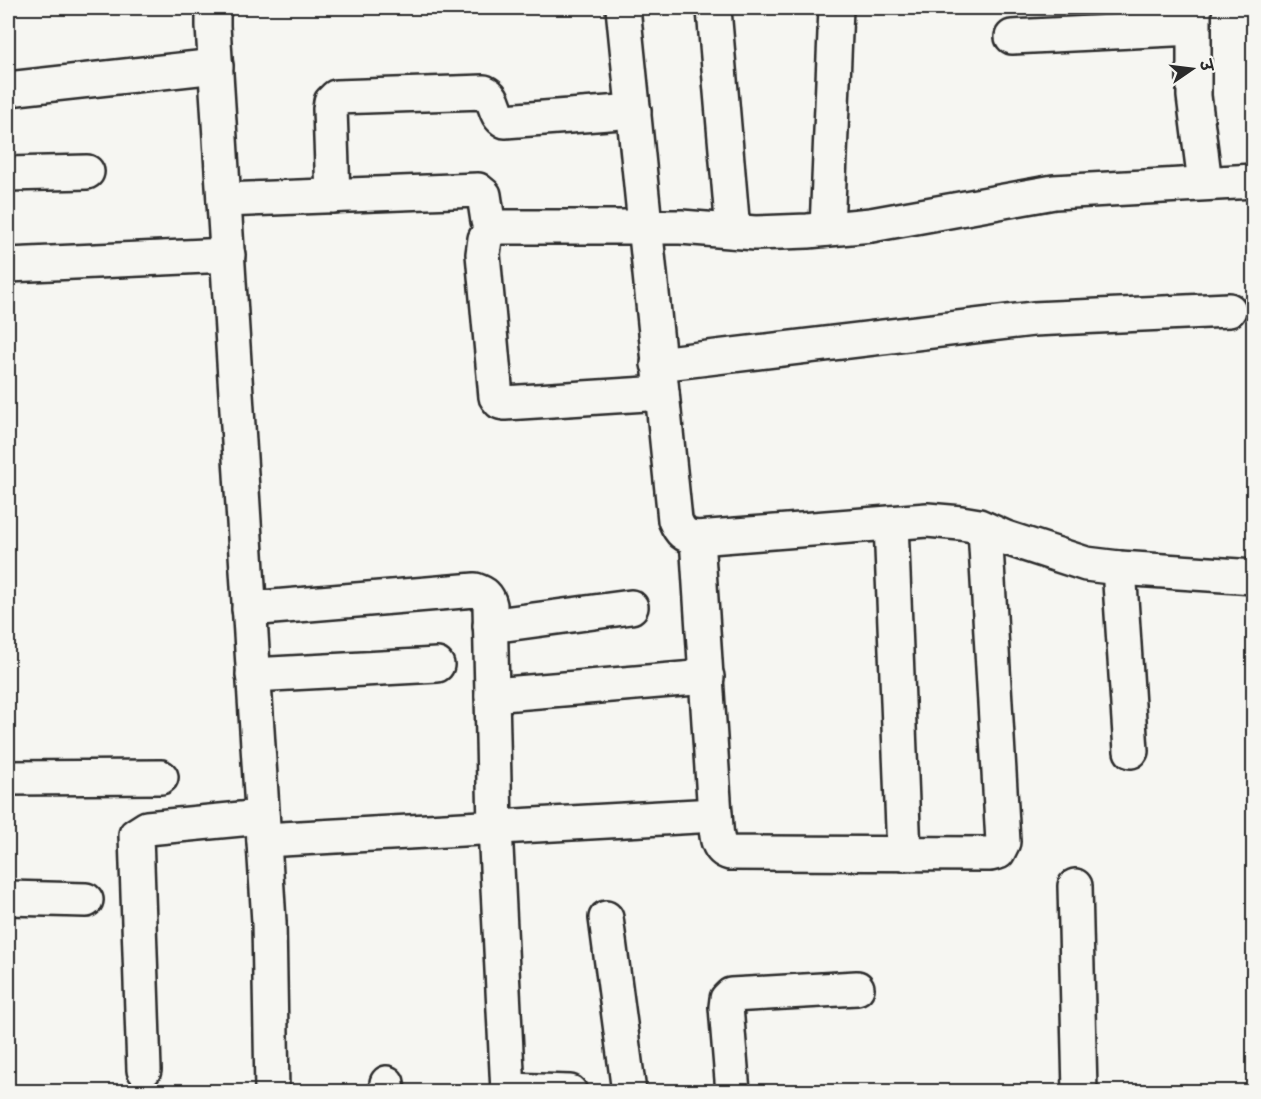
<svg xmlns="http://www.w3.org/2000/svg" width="1261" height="1099" font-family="Delius,'Playpen Sans Deva',sans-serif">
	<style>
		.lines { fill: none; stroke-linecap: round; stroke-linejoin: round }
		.minor-casing { stroke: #2b2b2b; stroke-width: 38 }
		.minor { stroke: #f6f6f2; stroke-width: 33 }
	</style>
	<rect width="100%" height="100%" fill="#f6f6f2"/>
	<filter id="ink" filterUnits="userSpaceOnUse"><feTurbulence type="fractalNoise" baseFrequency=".0167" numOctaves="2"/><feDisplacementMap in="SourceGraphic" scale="12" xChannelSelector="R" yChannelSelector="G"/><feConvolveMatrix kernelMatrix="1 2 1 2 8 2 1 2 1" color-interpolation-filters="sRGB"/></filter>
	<g filter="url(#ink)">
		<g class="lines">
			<g class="minor-casing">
				<g id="minor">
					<path d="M215,8L213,14V26L269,922L272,1092"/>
					<path d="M623,8C641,178 657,349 675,520C680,532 684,536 697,538L927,520L961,523L979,526L1006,538L1086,564L1119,568L1254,577"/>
					<path d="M1194,8V96L1205,183"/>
					<path d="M714,10L733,231"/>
					<path d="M1012,37L1193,28"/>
					<path d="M8,89L216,66"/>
					<path d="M8,174L87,172"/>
					<path d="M333,196L330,109L331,102L336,97L484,92C498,98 492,114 505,121L634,111"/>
					<path d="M224,200L478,190L484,195L488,221L492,227H681L755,233L808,231L871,225L1054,192L1254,181"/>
					<path d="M492,227L485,239L483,254L496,397L500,402L505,403L662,393"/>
					<path d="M827,229L836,8"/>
					<path d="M8,265L228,255"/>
					<path d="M658,364L1033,319L1229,310"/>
					<path d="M891,523L904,854"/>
					<path d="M697,538L715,815C717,829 714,849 730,853L990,854L998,852L1003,842L985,529"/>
					<path d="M1119,568L1131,751"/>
					<path d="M249,609L475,590C484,593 488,596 490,605L495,827L508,1092"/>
					<path d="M490,626L631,607"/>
					<path d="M253,675L437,665"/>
					<path d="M492,695L707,677"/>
					<path d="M8,778L161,777"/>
					<path d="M264,840L715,815"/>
					<path d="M1075,886L1080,1092"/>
					<path d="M8,898L86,900"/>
					<path d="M606,918L629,1092"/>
					<path d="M144,1070L136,835L147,828L262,817"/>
					<path d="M387,1083L388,1092"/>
					<path d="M508,1090L570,1092"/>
					<path d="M733,1092L726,1007L727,999L731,995L857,988"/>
				</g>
			</g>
			<use href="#minor" class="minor"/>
		</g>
	</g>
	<rect width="1261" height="1099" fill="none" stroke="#f6f6f2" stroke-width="30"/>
	<rect x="15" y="15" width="1231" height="1069" fill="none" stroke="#2b2b2b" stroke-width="2" filter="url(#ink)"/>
	<g transform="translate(1192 69) rotate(76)" stroke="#f6f6f2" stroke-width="4.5" paint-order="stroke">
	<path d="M0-4.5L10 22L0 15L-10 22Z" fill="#2b2b2b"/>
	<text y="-9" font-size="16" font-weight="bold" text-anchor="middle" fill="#2b2b2b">उ</text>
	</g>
</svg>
